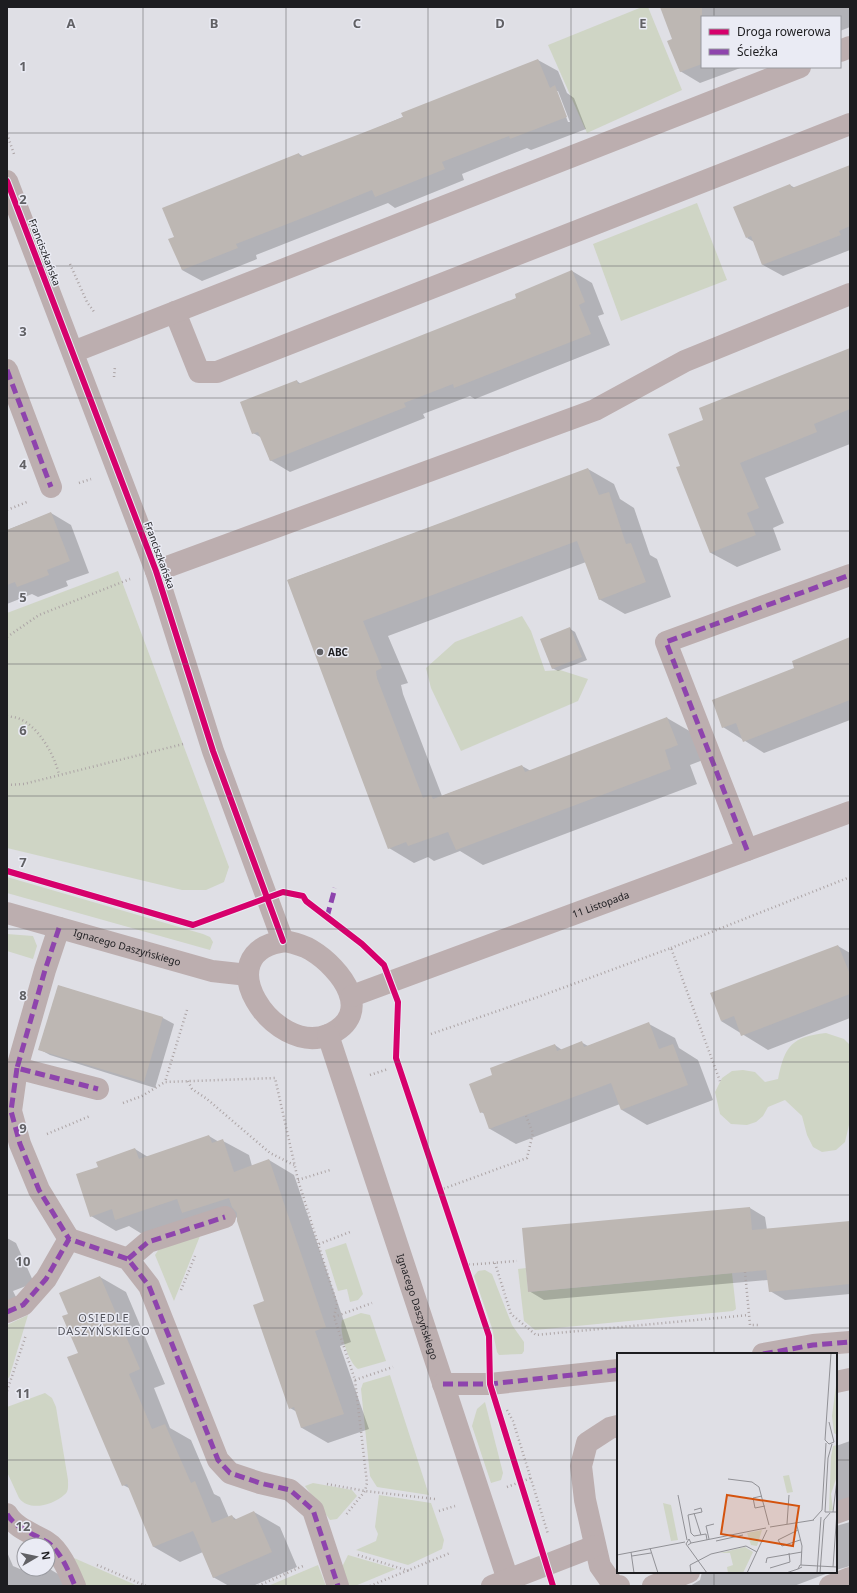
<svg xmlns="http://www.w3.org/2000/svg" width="857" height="1593" font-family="'Noto Sans',sans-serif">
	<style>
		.green { fill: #cfd5c5 }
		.shadow { fill: #0003; fill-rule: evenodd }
		.building { fill: #bdb7b3 }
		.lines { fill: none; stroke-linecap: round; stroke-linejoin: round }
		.path { stroke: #aca4a5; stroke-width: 2.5; stroke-dasharray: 1 3; stroke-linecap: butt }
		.minor { stroke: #bcaeaf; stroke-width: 22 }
		.quiet { stroke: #8e44ad; stroke-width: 5; stroke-dasharray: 10 5; stroke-linecap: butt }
		.cycleway-casing { stroke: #eaebf4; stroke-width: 8 }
		.cycleway { stroke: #d6006c; stroke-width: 6 }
		.grid { fill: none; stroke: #616165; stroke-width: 1; stroke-opacity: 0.55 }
		.poi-dot { fill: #616165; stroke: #eaebf4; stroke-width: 1.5 }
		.labels { text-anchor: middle; stroke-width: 3; stroke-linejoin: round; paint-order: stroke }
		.street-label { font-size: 10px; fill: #1d1d20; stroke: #eaebf4 }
		.poi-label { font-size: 10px; font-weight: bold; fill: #1d1d20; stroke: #eaebf4; text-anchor: start }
		.neighbourhood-label { font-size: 11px; letter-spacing: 1px; fill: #54545c; stroke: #eaebf4 }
		.inset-road { fill: none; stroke: #919196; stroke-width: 1 }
		.view { fill: #d4530e; fill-opacity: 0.15; stroke: #d4530e; stroke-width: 2 }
		.inset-edge { fill: none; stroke: #1d1d20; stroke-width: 2 }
		.grid-label { font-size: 13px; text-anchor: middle; font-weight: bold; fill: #616165; stroke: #eaebf4; stroke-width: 3; stroke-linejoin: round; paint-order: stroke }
	</style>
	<rect width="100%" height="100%" fill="#dfdfe5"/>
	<g class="green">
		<path d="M642,7H648L682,90L587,133L548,45Z"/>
		<path d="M697,203L727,280L621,321L593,244Z"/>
		<path d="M118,571L229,867L224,882L206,890H182L7,848V613Z"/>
		<path d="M522,616L531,631L545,671L560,670L588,679L578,701L461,751L431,688L426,668L455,642Z"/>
		<path d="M7,877L203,934L210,937L213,942L210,950L7,893Z"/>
		<path d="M7,934L33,936L37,946L33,959L7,951Z"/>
		<path d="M826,1033L844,1039L850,1045L849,1125L845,1142L836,1150L822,1152L813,1147L807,1135L802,1116L785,1100L768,1107L763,1116L756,1122L747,1125L731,1124L720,1114L715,1092L722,1078L732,1071L743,1070L755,1072L765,1082L778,1079C785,1045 792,1037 826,1033Z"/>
		<path d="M200,1236L174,1301L155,1255L159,1249Z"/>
		<path d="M346,1243L363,1294L358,1300L350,1302L347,1289L338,1291L325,1250Z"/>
		<path d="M526,1268L528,1292L732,1273L736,1309L733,1311L535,1330L524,1321L518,1269Z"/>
		<path d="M485,1270L492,1274L512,1325L524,1342V1351L522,1354L499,1355L497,1352L492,1328L474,1276L478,1271Z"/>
		<path d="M361,1313L370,1315L386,1361L358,1369C348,1362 339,1332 342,1320Z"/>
		<path d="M28,1315L9,1378L7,1377V1325Z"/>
		<path d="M390,1375L429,1495L377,1487L370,1476L361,1389L363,1383Z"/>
		<path d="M45,1393L52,1398L56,1407L68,1480C68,1486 69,1492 64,1495C53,1505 29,1512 19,1498L7,1472V1407Z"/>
		<path d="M485,1402L503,1473L501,1480L491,1483L472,1426L477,1409Z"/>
		<path d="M313,1483L352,1490L357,1496L337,1519L330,1520L305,1486Z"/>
		<path d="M379,1495L431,1503L444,1540L442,1549L408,1565L356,1550L376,1541L378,1534L375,1527Z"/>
		<path d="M348,1555L396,1569L355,1586H348L342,1567Z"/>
		<path d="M74,1558L138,1586H85Z"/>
		<path d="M318,1565L326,1586H268Z"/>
	</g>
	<g class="shadow">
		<path d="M670,7H850V27L840,31V17H702V67H743L700,83L680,71L674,39Z"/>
		<path d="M538,60L558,71L567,93L574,98L586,129L531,150L527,148L462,174L464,180L395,208L388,203L256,255L257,259L202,281L182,270L175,237L299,154L304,157L365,133ZM556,91H558L570,122H568Z"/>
		<path d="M850,166V250L783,276L763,265L754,242L747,238L790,185L795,188Z"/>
		<path d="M572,271L592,283L604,314L598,316L610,345L475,399L470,396L423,414L425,418L290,472L270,460L262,438L253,433L297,381L301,384L518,298Z"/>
		<path d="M850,349V444L765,478L784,523L773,528L781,550L737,567L711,553L678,468L682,466L704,421Z"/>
		<path d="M588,469L614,484L620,499L634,508L650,555L657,559L671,597L625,614L599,599L586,562L388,636L408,683L401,685L403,694L442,796L522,766L531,771L667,718L693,733L703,760L690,765L697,784L483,865L460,851L434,861L428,857L414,863L389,848L288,580Z"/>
		<path d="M51,513L71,525L89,573L66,581L68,586L38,597L32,594L7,604V530Z"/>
		<path d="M570,629L575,632L587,660L558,671L552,668Z"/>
		<path d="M850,638V720L764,753L723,727L796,668Z"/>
		<path d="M838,946L850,953V1018L768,1050L721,1021Z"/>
		<path d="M59,986L163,1018L174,1024L155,1088L50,1055L39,1049Z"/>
		<path d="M649,1024L675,1038L679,1048L698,1060L713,1100L647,1125L622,1110L620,1104L516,1144L490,1129L485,1114L481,1112L494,1076L555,1045L562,1050L581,1042L588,1046Z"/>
		<path d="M209,1136L219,1142L223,1141L249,1155L252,1166L269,1160L294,1175L351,1342L340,1346L369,1429L328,1443L302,1428L297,1412L290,1408L266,1302L238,1217L209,1227L142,1234L129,1226L116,1231L91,1216L99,1168L135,1149L148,1157Z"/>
		<path d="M750,1208L765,1217L767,1230L850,1222V1294L785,1300L770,1291L768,1280L544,1300L529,1291Z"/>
		<path d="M7,1238L16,1243L34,1283L13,1291L18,1301L7,1306Z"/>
		<path d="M100,1277L126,1292L165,1384L154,1388L170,1428L191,1440L214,1494L220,1497L229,1518L232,1516L237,1520L254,1512L280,1527L297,1567L253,1586H229L213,1577L203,1552L180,1562L154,1547L131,1489L123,1485L79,1353L69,1315Z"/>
		<path d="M850,1441V1500L836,1505V1446Z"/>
		<path d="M850,1522V1566L836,1570V1526Z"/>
		<path d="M7,1552L13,1566L20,1569L24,1568H48L63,1577L67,1586H7Z"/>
		<path d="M702,1572H831L794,1586H690L700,1580Z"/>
	</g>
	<g class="building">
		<path d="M660,7H702V64L680,72L667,41L672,39Z"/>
		<path d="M538,59L550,88L555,85L567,117L510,139L509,136L442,162L445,169L375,197L372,190L318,212L236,244L238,248L182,270L168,239L174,237L162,208L299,153L300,157L365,132L403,117L401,113Z"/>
		<path d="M850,165V226L839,231L841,235L762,265L751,236L746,238L733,207L790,184L792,188Z"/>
		<path d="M572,270L585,302L579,305L591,334L454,388L453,384L404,403L406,407L270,461L258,432L252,434L240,402L297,380L298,384L450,324L516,298L515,294Z"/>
		<path d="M850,348V409L814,424L817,432L740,463L759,508L747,513L756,535L710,553L676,467L680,466L668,434L703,420L699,408Z"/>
		<path d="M588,468L599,495L609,492L626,544L631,543L646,582L599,600L577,541L363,621L382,668L376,671L377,678L423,798L431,795L433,799L522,765L525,772L667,717L678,745L665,750L671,769L456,850L448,832L408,846L406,842L388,849L287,580Z"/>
		<path d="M51,512L70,561L47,570L49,575L17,587L15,582L7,585V530Z"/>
		<path d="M570,627L582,657L552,669L540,639Z"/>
		<path d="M850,637V700L743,742L736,723L722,728L712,700L794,668L792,661Z"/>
		<path d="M838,945L850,974V994L741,1036L734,1016L721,1021L710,993Z"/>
		<path d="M58,985L163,1017L144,1082L38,1050Z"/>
		<path d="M649,1022L659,1049L673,1044L688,1085L621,1110L611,1083L489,1129L483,1112L480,1113L469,1084L492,1075L490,1068L555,1044L557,1051L582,1041L584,1047Z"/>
		<path d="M209,1135L212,1143L223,1139L234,1172L269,1159L326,1327L315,1331L344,1414L301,1428L294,1407L289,1409L253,1305L264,1301L237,1221V1213L232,1207L229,1198L182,1213L177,1199L115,1220L112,1209L90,1217L76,1174L98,1167L96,1162L135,1148L139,1159Z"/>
		<path d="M750,1207L752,1230L850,1221V1284L769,1292L766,1270L528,1292L522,1228Z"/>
		<path d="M100,1276L140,1369L129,1374L152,1429L165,1424L191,1483L195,1481L212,1523L232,1515L234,1520L254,1511L272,1552L213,1578L193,1531L153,1547L127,1484L122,1486L67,1357L78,1353L62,1316L68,1314L59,1293Z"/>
	</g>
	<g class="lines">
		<g class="path">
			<path d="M7,134L14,154"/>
			<path d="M70,264L87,302L95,313"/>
			<path d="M114,377L115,366"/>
			<path d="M79,483L91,479"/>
			<path d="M7,510L27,502"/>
			<path d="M7,637L39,615L130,579"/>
			<path d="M7,716C11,717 16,717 20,719C39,727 55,756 59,775"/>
			<path d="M7,785L24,784L183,744"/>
			<path d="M671,948L850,877"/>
			<path d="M187,1010L165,1082L275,1078L298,1180L337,1304L334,1317L355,1380L367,1483L365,1491L345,1516"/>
			<path d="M431,1034L538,997L671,948L720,1081"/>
			<path d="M370,1075L388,1069"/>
			<path d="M188,1081L192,1089L207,1099L270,1153L294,1165"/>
			<path d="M123,1103L142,1096L165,1082"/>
			<path d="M47,1134L90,1116"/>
			<path d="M298,1180L330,1170"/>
			<path d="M440,1190L527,1158L533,1133L526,1116"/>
			<path d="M319,1244L350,1232"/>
			<path d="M495,1263L511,1314L536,1335L749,1315"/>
			<path d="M465,1265L517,1261"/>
			<path d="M745,1272L750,1325H758"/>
			<path d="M181,1290L195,1256"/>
			<path d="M334,1317L372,1303"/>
			<path d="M355,1380L393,1367"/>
			<path d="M7,1391L26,1335"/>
			<path d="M507,1410L513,1421L548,1534"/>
			<path d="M327,1484L365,1491L435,1499"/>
			<path d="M507,1487L531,1478"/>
			<path d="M439,1511L455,1506"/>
			<path d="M358,1555L409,1571"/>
			<path d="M97,1565L146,1586"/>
			<path d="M258,1586L303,1566"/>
			<path d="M370,1586L450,1553"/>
		</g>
		<g class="minor">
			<path d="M840,51L850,47"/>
			<path d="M7,181L156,571L213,751L283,941"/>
			<path d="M175,312L199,372H217L850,124"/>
			<path d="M73,352L800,67"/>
			<path d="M7,370L51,487"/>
			<path d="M156,571L595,410L685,361L850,294"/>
			<path d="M747,850L666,642L850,575"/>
			<path id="s1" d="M7,913L212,971L248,975"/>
			<path d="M59,928L45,970L17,1068L98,1089"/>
			<path d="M285,941C294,943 303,945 311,950C341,968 376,1014 328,1035C274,1057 204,952 285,941Z"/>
			<path id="s2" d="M352,996L850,812"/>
			<path id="s3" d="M328,1035L510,1586"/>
			<path d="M17,1068L11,1111L20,1144L39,1190L69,1239"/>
			<path d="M128,1259L148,1242L225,1217"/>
			<path d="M7,1312L23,1305L46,1279L69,1239L128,1259L149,1286L218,1460L230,1473L260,1483L290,1490L313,1510L338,1586"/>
			<path d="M763,1354L813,1345L850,1342"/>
			<path d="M836,1382L850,1379"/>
			<path d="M443,1384H490L618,1370"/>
			<path d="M618,1426L610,1428L587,1443L581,1466L585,1500L600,1566L614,1586H619"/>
			<path d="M836,1513L850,1508"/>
			<path d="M7,1514C15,1528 34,1534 47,1542C60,1550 69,1572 75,1586"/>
			<path d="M492,1586L595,1546"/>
			<path d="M653,1586L689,1572"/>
			<path d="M830,1586L850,1578"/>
		</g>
		<g class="quiet">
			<path d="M7,370L51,487"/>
			<path d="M747,850L666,642L850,575"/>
			<path d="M327,917L335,888"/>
			<path d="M59,928L45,970L17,1068L98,1089"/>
			<path d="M17,1068L11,1111L20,1144L39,1190L69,1239"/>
			<path d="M128,1259L148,1242L225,1217"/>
			<path d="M7,1312L23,1305L46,1279L69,1239L128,1259L149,1286L218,1460L230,1473L260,1483L290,1490L313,1510L338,1586"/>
			<path d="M763,1354L813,1345L850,1342"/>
			<path d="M443,1384H490L618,1370"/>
			<path d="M7,1514C15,1528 34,1534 47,1542C60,1550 69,1572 75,1586"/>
		</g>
		<g class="cycleway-casing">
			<g id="cycleway">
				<path d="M7,181L156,571L213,751L283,941"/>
				<path d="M7,871L193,925L283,892L303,896L306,901L362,944L384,965L398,1002L396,1058L489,1336L490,1384L553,1586"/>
			</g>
		</g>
		<use href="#cycleway" class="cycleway"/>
	</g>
	<path class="grid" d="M143,7V1586M286,7V1586M428,7V1586M571,7V1586M714,7V17M714,67V1354M7,133H850M7,266H850M7,398H850M7,531H850M7,664H850M7,796H850M7,929H850M7,1062H850M7,1195H850M7,1328H850M7,1460H618M836,1460H850M714,1572V1586"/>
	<circle class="poi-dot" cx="320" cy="652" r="4"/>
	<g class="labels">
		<g class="street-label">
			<text transform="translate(45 252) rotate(69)" y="4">Franciszkańska</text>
			<text transform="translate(160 555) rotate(70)" y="4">Franciszkańska</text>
			<text dy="4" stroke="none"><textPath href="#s2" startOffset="265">11 Listopada</textPath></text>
			<text dy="4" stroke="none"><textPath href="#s1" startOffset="125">Ignacego Daszyńskiego</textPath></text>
			<text dy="4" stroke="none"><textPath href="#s3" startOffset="286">Ignacego Daszyńskiego</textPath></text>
		</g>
		<g class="poi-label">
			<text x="328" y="656">ABC</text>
		</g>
		<g class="neighbourhood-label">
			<text x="104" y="1322">OSIEDLE<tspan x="104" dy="13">DASZYŃSKIEGO</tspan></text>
		</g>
	</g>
	<g transform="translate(617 1353)">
		<rect width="220" height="220" fill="#dfdfe5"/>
		<path d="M220,25V82L217,80L215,63ZM220,92V123L214,141L216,157L212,158L214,104L216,93ZM172,122L176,139L170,140L166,123ZM46,150L54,152L61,187L54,188ZM145,177L140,193L134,192L130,180ZM128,194L136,199L126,220H111L110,214L116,212L113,200H103Z" fill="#cfd5c5"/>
		<path class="inset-road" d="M214,0L208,87L212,91L217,89M212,69L217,89M111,126L135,129L142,134L152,172M61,142L70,187M145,143L136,145L138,155L148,153M77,157L84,155L85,159L71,162L74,180L77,183L89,181L90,187M208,159L211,105L215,91M208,159H220L216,214M216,159L220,127M77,160L84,182M196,167L205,157L209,90M179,169L185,193L184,212M170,171L172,142M153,174L197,167M181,177L161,187L165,193L183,187M92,186L89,173L97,171M99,188L126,182M74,190L149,175M71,192L74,190L72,186L69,191L90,220M33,195L41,220M14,199L17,220M0,202L68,189M15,203L34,200M149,210L150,205L185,199M185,214L181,216L183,212L220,214M153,215L173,209L172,200M74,220L73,212L94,201L129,193L140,199M130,220L150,177M169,220L181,216M200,220L204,164M203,220L207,167L213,160"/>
		<path class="view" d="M110,142L182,153L176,193L104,181Z"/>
		<rect width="220" height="220" class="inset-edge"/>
	</g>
	<g class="grid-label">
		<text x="71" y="28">A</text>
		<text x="214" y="28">B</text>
		<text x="357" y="28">C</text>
		<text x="500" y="28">D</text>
		<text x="643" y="28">E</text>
		<text x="23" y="71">1</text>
		<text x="23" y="204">2</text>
		<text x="23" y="336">3</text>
		<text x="23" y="469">4</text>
		<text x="23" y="602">5</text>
		<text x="23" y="735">6</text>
		<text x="23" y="867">7</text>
		<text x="23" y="1000">8</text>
		<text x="23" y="1133">9</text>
		<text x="23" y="1266">10</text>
		<text x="23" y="1398">11</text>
		<text x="23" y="1531">12</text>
	</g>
	<rect width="857" height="1593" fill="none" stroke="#1d1d20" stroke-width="16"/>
	<rect x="701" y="16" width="140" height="52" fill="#eaebf4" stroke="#98999f"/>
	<rect x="709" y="29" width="20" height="6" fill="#d6006c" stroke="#98999f"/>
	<text x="737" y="36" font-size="12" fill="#1d1d20">Droga rowerowa</text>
	<rect x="709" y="49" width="20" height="6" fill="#8e44ad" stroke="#98999f"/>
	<text x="737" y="56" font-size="12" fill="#1d1d20">Ścieżka</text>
	<g transform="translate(36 1557) rotate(81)"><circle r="19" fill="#eaebf4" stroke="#98999f"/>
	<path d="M0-3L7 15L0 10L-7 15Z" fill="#616165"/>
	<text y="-6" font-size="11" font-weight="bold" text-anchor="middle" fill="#1d1d20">N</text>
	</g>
</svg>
